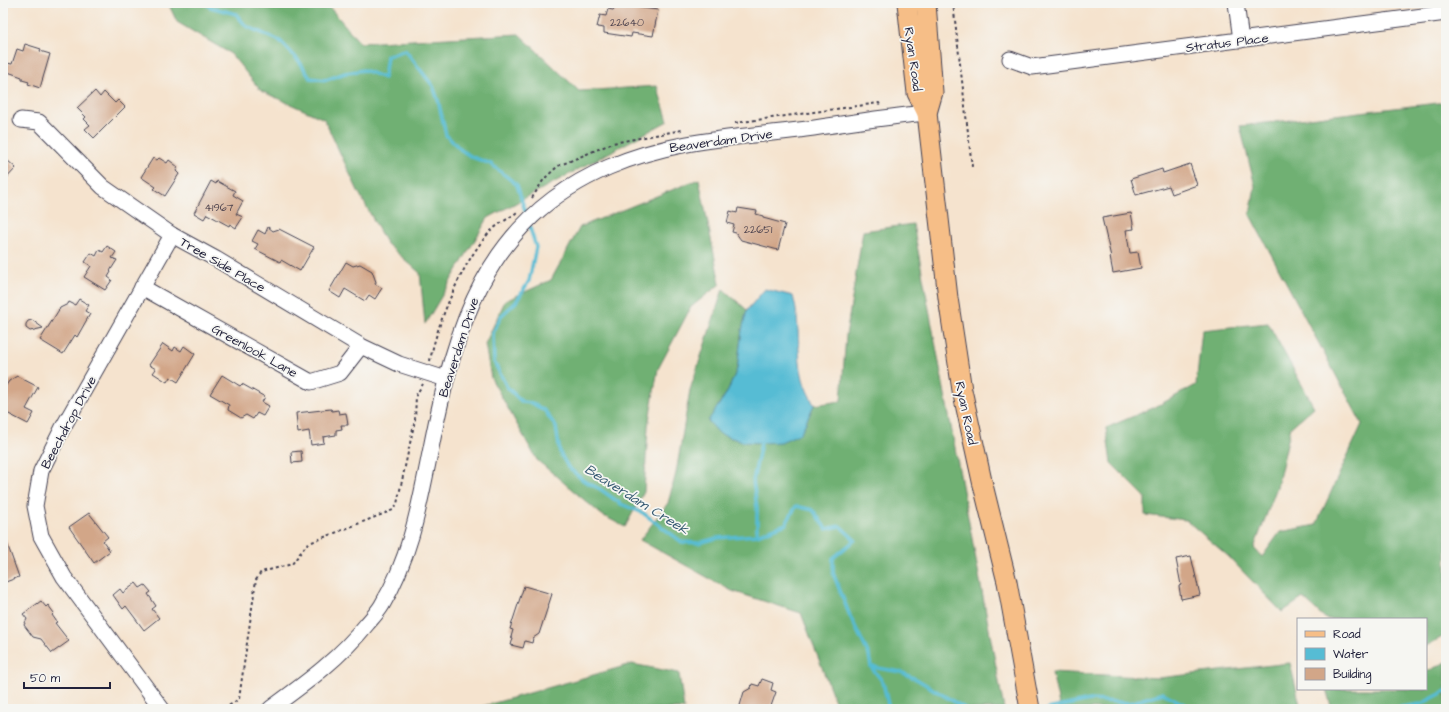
<svg xmlns="http://www.w3.org/2000/svg" width="1449" height="712" font-family="'Architects Daughter',sans-serif">
	<style>
		.forest { fill: #6fb073; stroke: #486957 }
		.water { fill: #56bcd4; stroke: #3c6f88 }
		.lines { fill: none; stroke-linecap: round; stroke-linejoin: round }
		.stream { stroke: #56bcd4; stroke-width: 3.5 }
		.building { fill: #d2a688 }
		.minor-casing { stroke: #423f51; stroke-width: 17 }
		.major-casing { stroke: #423f51; stroke-width: 21 }
		.path { stroke: #423f51; stroke-width: 2; stroke-dasharray: 3 3; stroke-linecap: butt }
		.minor { stroke: #fff; stroke-width: 15 }
		.major { stroke: #f6be87; stroke-width: 19 }
		.labels { text-anchor: middle; stroke-width: 3.5; stroke-linejoin: round; paint-order: stroke }
		.number-label { font-size: 11px; fill: #4e434e }
		.street-label { font-size: 13px; fill: #22223b; stroke: #f6f6f2 }
		.water-label { font-size: 14px; font-style: italic; fill: #345871; stroke: #f6f6f2 }
	</style>
	<rect width="100%" height="100%" fill="#f6f6f2"/>
	<filter id="ink" filterUnits="userSpaceOnUse"><feTurbulence type="fractalNoise" baseFrequency=".025" numOctaves="2"/><feDisplacementMap in="SourceGraphic" scale="8" xChannelSelector="R" yChannelSelector="G"/><feConvolveMatrix kernelMatrix="1 2 1 2 8 2 1 2 1" color-interpolation-filters="sRGB"/></filter>
	<filter id="wash" filterUnits="userSpaceOnUse"><feTurbulence type="fractalNoise" baseFrequency=".012" numOctaves="4" result="noise"/><feDisplacementMap in="SourceGraphic" scale="16" xChannelSelector="R" yChannelSelector="G"/><feGaussianBlur stdDeviation="0.9" result="paint"/><feColorMatrix in="noise" values="0 0 0 0 0 0 0 0 0 0 0 0 0 0 0 0 0 1.4 0 .05"/><feComposite in="paint" operator="in"/></filter>
	<g filter="url(#wash)">
		<rect width="100%" height="100%" fill="#f5e3ce"/>
		<g class="forest">
			<path d="M168,3H326L360,43L519,34L579,91L657,86L668,121L488,218L425,324L420,273L386,243L358,191L324,119L261,91L231,54L177,22Z"/>
			<path d="M1446,102V635L1426,646V619H1326L1303,598L1282,612L1228,556L1186,520L1145,515V497L1111,463L1106,428L1157,406L1196,385L1202,330L1268,323L1314,407L1291,427L1277,487L1254,548L1262,557L1280,532L1316,525L1362,424L1250,215L1255,186L1240,126Z"/>
			<path d="M699,179L720,284L691,307L658,369L648,426L644,492L625,527L602,515L537,460L491,378L485,344L505,301L551,280L580,227Z"/>
			<path d="M913,224L1004,709H838L801,613L732,591L640,540L668,503L676,473L690,390L723,289L747,310L742,330L737,369L728,391L718,405L720,434L744,442L761,443L801,433L814,405L841,401L846,335L863,231Z"/>
			<path d="M1446,662V709H1332L1326,689H1426V672Z"/>
			<path d="M1290,663L1301,709H1060L1052,672L1158,678Z"/>
			<path d="M632,664L679,673L684,709H473Z"/>
		</g>
		<path class="water" d="M765,289L793,296C801,323 796,352 803,379C805,388 810,396 814,405L801,433L781,442L761,443L744,442L720,434L708,421L728,391L737,369L742,330L747,310Z"/>
		<g class="lines">
			<g class="stream">
				<path d="M206,3L210,7L236,14L246,26L280,41L299,61L310,78L326,80L345,73L364,70L384,78L387,56L405,50L433,86L438,100L446,135L461,150L472,157L491,164L517,185L527,217"/>
				<path d="M529,225L536,247L529,281L516,302L501,316L493,333L494,362L507,387L522,402L532,403L545,411L556,427L560,453L568,467L584,481L600,489L621,504L643,513L682,542L699,543L717,538L757,535L786,524L796,506L813,510L826,529L840,526L855,540L833,558V573L850,616L869,655L871,667L883,682L889,709"/>
				<path d="M757,535V507L753,481L761,443"/>
				<path d="M872,667L901,672L918,680L966,709"/>
				<path d="M1048,709L1090,700L1130,703L1163,693L1193,709"/>
				<path d="M1389,709L1421,704L1446,691"/>
			</g>
		</g>
		<g id="blocks">
			<g class="building">
				<path d="M619,5L658,10L653,36L632,33L631,37L604,33V28L597,27L600,15L606,16L608,9L613,10Z"/>
				<path d="M25,44L41,49L40,51L50,54L40,88L28,84L29,82L22,80V77L5,71L7,63L12,64L17,49L23,51Z"/>
				<path d="M95,91L100,97L104,92L115,103L118,100L125,107L94,138L85,129L90,125L84,119L86,117L77,108Z"/>
				<path d="M153,158L157,160L159,158L167,163L169,160L178,167L176,171L179,174L165,196L154,189L156,187L141,177Z"/>
				<path d="M7,160L16,168L3,182V165Z"/>
				<path d="M1190,164L1197,185L1172,194L1169,186L1136,195L1131,179L1162,169L1163,173Z"/>
				<path d="M211,181L216,184L217,181L235,191L233,195L243,201L236,214L243,217L236,228L230,224L229,226L207,214L204,219L194,213Z"/>
				<path d="M738,208L757,211L756,214L763,216V218L785,224L778,250L741,240L736,233L732,232L734,225L727,223L730,211L737,213Z"/>
				<path d="M1131,213L1134,229L1126,230L1130,253L1138,252L1141,268L1113,273L1110,257H1111L1102,218Z"/>
				<path d="M268,227L273,231L279,229L314,247L300,271L281,260L280,262L255,249L258,244L252,241L258,230L265,234Z"/>
				<path d="M107,246L116,252L112,258L117,260L110,271L111,272L108,277L112,280L105,290L84,277L91,266L85,262L91,253L96,256L99,250L103,252Z"/>
				<path d="M346,262L353,266L360,264L372,271L376,282L375,284L382,288L375,299L369,295L365,301L345,289L340,298L329,291Z"/>
				<path d="M79,299L89,305L85,311L90,314L77,337L75,335L63,354L40,340L60,308L68,304L69,302L75,305Z"/>
				<path d="M32,320L43,328L30,331L26,328V324L28,321Z"/>
				<path d="M163,344L173,351L175,347L181,351L184,346L195,354L178,382L170,377L167,382L153,373L156,369L149,365Z"/>
				<path d="M222,375L240,386L242,384L265,397L262,402L269,406L263,416L257,413L253,419L246,415L241,418L228,410L229,405L210,394Z"/>
				<path d="M17,376L38,387L26,409L34,413L28,424L3,411V390L9,381Z"/>
				<path d="M331,409L332,411L338,410L339,414L346,413L348,425H341L342,429L336,430V435L323,437L324,443L311,445L309,431L298,433L296,413Z"/>
				<path d="M301,451L302,462L292,463L291,452Z"/>
				<path d="M89,513L108,537L103,541L110,551L94,563L69,527Z"/>
				<path d="M4,535L19,577L3,583V536Z"/>
				<path d="M1191,556L1200,595L1181,599L1179,586L1181,585L1176,559Z"/>
				<path d="M136,583L140,588L145,585L151,592L148,594L156,606L152,609L159,618L144,630L126,606L123,609L113,595L120,589L123,593Z"/>
				<path d="M524,586L552,594L539,634L533,638L532,643L525,641L523,648L511,645L513,638L511,637L513,630L510,629Z"/>
				<path d="M41,601L46,607L48,605L54,613L52,615L57,622L55,623L69,641L52,653L41,639L33,637L24,625L27,619L23,614Z"/>
				<path d="M762,679L773,683L771,690L776,692L770,709H739L744,692L751,688L752,684L759,686Z"/>
			</g>
		</g>
	</g>
	<g filter="url(#ink)">
		<use href="#blocks" fill-opacity="0" stroke="#423f51" stroke-width="1"/>
		<g class="lines">
			<g class="minor-casing">
				<g id="minor">
					<path d="M1236,3L1241,40"/>
					<path d="M1010,59L1032,67L1446,13"/>
					<path d="M21,120L39,122L103,187L172,235L216,259L361,346L399,364L446,379"/>
					<path d="M142,287L311,382L340,373L361,346"/>
					<path d="M162,709L64,577L41,536L35,506L41,471L62,429L172,235"/>
					<path d="M270,709C307,682 338,660 367,624C372,618 378,612 382,605C411,557 420,502 431,448C455,327 485,220 609,167C671,140 733,138 799,130C842,124 884,117 927,113"/>
				</g>
			</g>
			<g class="major-casing">
				<g id="major">
					<path d="M907,3L917,93L927,113"/>
					<path d="M926,3L933,92L927,113L948,298L962,390L982,481L1007,582L1030,709"/>
				</g>
			</g>
			<g class="path">
				<path d="M953,3L972,167"/>
				<path d="M735,123L879,103L880,105"/>
				<path d="M532,198L544,179L558,166L613,143L682,130"/>
				<path d="M430,361C437,323 463,260 490,232C497,224 509,219 517,212"/>
				<path d="M224,709L239,699L256,580L261,572L292,564L307,544L393,510L397,504L415,420L416,395L423,384"/>
			</g>
			<use href="#minor" class="minor"/>
			<use href="#major" class="major"/>
		</g>
	</g>
	<g class="labels">
		<g class="number-label">
			<text x="627" y="26">22640</text>
			<text x="219" y="211">41967</text>
			<text x="758" y="233">22651</text>
		</g>
		<g class="street-label">
			<text transform="translate(1227 42) rotate(-7)" y="5">Stratus Place</text>
			<text transform="translate(914 59) rotate(82)" y="5">Ryan Road</text>
			<text transform="translate(721 140) rotate(-8)" y="5">Beaverdam Drive</text>
			<text transform="translate(223 264) rotate(30)" y="5">Tree Side Place</text>
			<text transform="translate(458 347) rotate(-72)" y="5">Beaverdam Drive</text>
			<text transform="translate(255 350) rotate(29)" y="5">Greenlook Lane</text>
			<text transform="translate(967 413) rotate(78)" y="5">Ryan Road</text>
			<text transform="translate(68 422) rotate(-62)" y="5">Beechdrop Drive</text>
		</g>
		<g class="water-label">
			<text transform="translate(637 499) rotate(32)" y="5">Beaverdam Creek</text>
		</g>
	</g>
	<rect width="1449" height="712" fill="none" stroke="#f6f6f2" stroke-width="16"/>
	<rect x="1297" y="618" width="130" height="72" fill="#f6f6f2" stroke="#a1a1a9"/>
	<rect x="1305" y="631" width="20" height="6" fill="#f6be87" stroke="#a1a1a9"/>
	<text x="1333" y="638" font-size="12" fill="#22223b">Road</text>
	<rect x="1305" y="648" width="20" height="12" fill="#56bcd4" stroke="#a1a1a9"/>
	<text x="1333" y="658" font-size="12" fill="#22223b">Water</text>
	<rect x="1305" y="668" width="20" height="12" fill="#d2a688" stroke="#a1a1a9"/>
	<text x="1333" y="678" font-size="12" fill="#22223b">Building</text>
	<path d="M24 682v6h86v-6" fill="none" stroke="#22223b" stroke-width="2"/>
	<text x="30" y="682" font-size="12" fill="#22223b" stroke="#f6f6f2" stroke-width="3" paint-order="stroke">50 m</text>
</svg>
